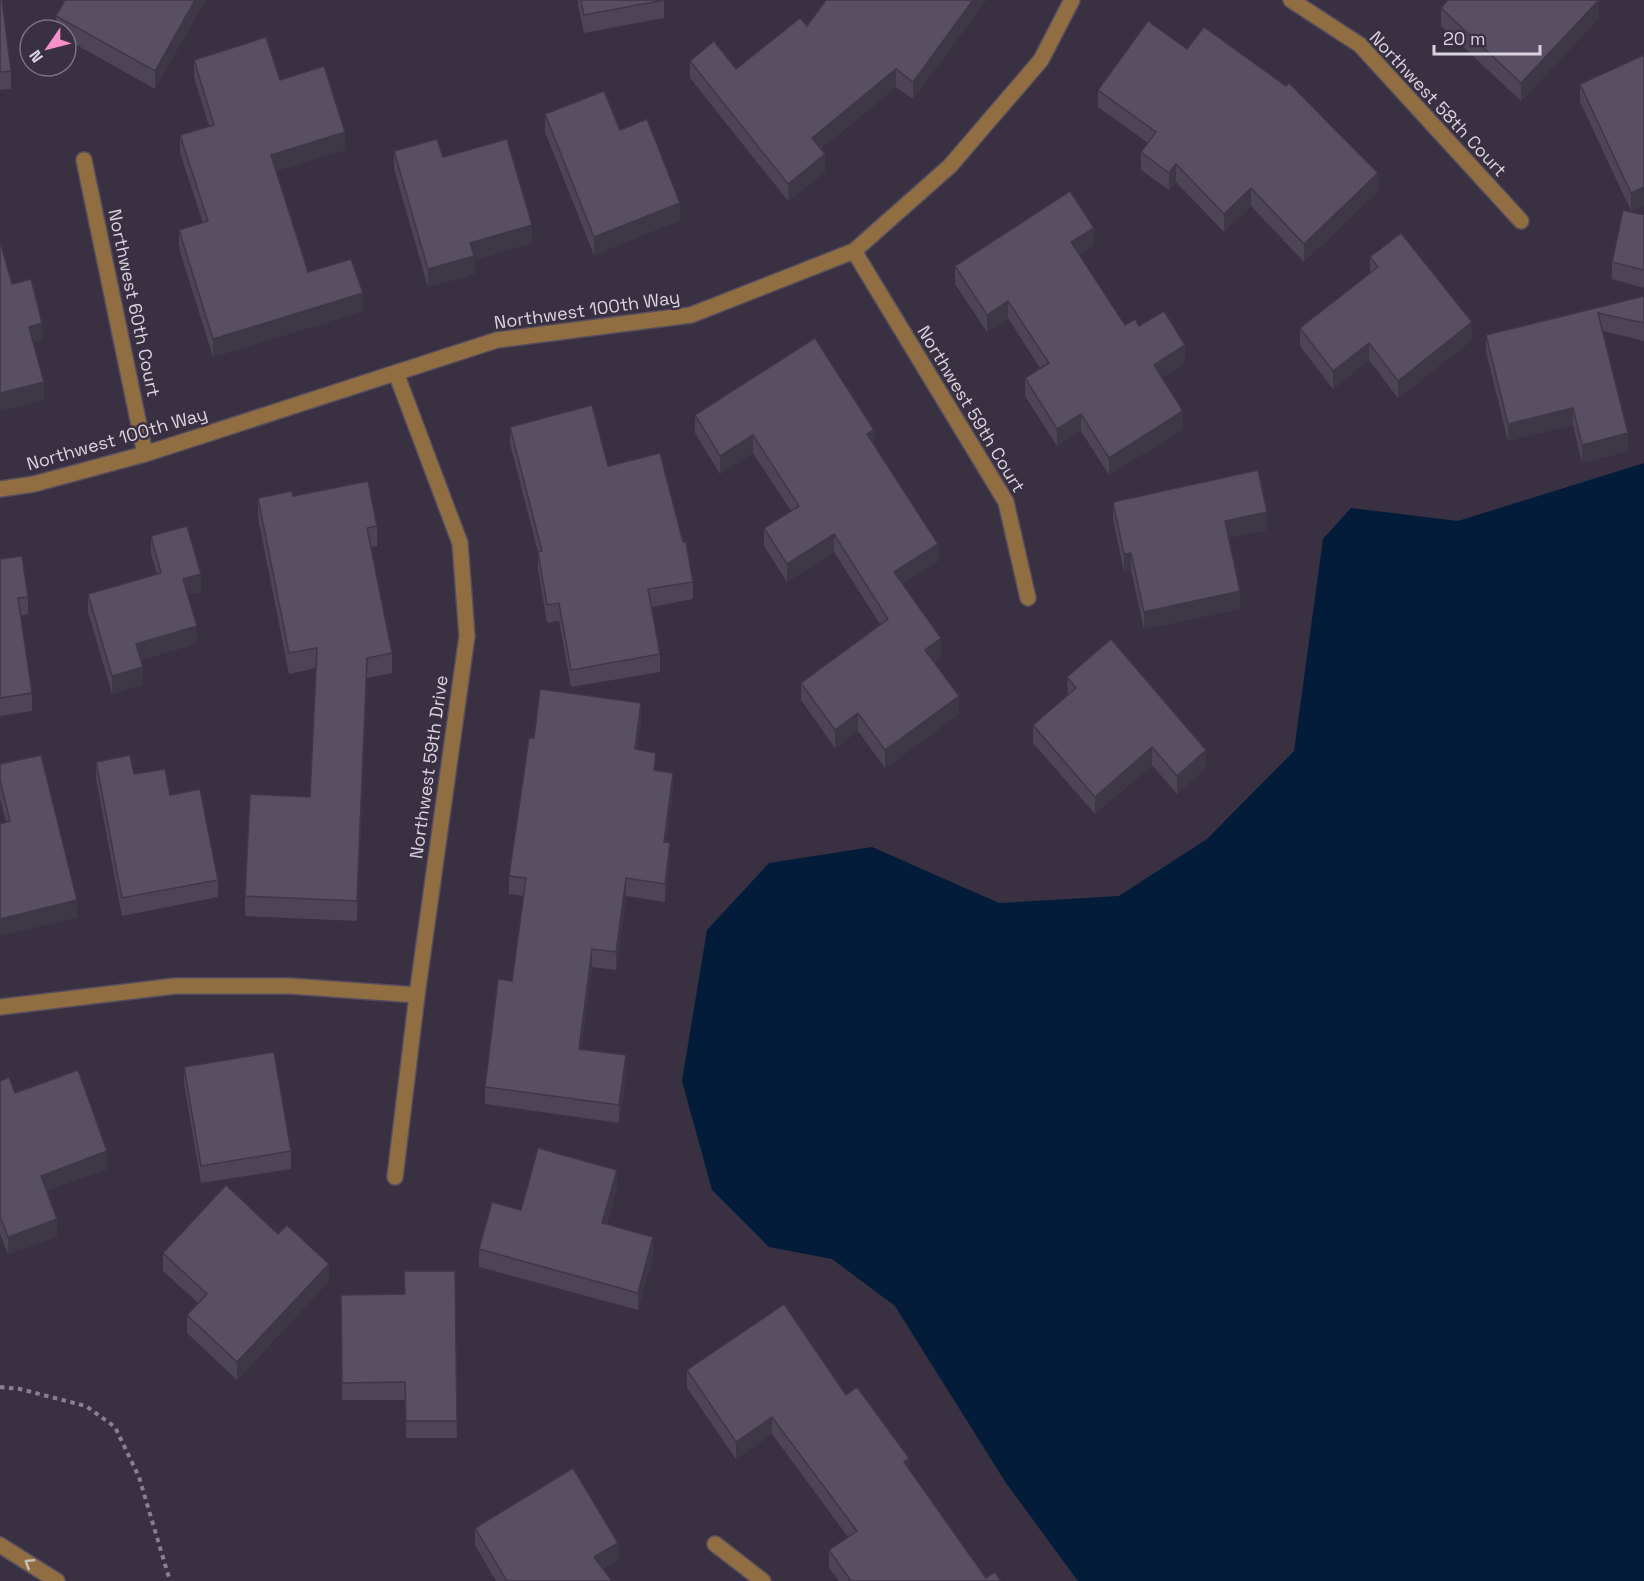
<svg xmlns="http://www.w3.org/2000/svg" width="1644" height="1581" font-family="'Space Grotesk',sans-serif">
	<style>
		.water { fill: #031c39 }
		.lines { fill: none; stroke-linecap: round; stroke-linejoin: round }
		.minor-casing { stroke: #564e5e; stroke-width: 18 }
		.path { stroke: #87808e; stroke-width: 4; stroke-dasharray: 4.5 4.5; stroke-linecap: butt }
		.minor { stroke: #916e42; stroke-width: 15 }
		.wall { fill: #4d4455 }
		.shaded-wall { fill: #3e3745 }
		.building { fill: #594f63; stroke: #3e3745; stroke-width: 1.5 }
		.oneway { stroke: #cbc0c0 }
		.labels { text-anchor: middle; stroke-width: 5; stroke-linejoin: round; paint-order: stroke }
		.street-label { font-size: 18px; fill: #d9d4df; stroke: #393042 }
	</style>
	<rect width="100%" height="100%" fill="#393042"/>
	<path class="water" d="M1644,463V1581H1078L1006,1483L895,1306L832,1259L769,1247L712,1190L682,1081L707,930L769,863L872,847L999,903L1119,896L1207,839L1294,751L1323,539L1351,508L1458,521Z"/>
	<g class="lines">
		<g class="minor-casing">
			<g id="minor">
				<path d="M1291,0L1360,45L1521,221"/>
				<path d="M84,160L145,454"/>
				<path d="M854,251L1006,502L1028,598"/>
				<path d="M0,489L34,484L145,454L497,340L691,315L854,251L950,166L1041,60L1072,0"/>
				<path d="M0,1007L175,986H290L417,995"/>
				<path d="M395,1177L417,995L467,636L460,543L396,373"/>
				<path d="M715,1544L763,1581"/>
				<path d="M0,1545L57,1581"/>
			</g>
		</g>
		<path class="path" d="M0,1387L20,1389L86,1406L115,1427L139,1477L170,1581"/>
		<use href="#minor" class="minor"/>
	</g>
	<g class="wall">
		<path d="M0,0L11,71V89L0,90Z"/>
		<path d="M65,0H205L155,89L66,39V30H56V16Z"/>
		<path d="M578,0H664V18L584,33L578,5Z"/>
		<path d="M986,0L913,99L896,87L820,149L825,172L788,201L690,78V61L736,69L807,26Z"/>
		<path d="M1441,8L1599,18L1521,101L1441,26Z"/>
		<path d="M1644,55V205L1631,211L1580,102V84Z"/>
		<path d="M194,60L280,80L345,150L276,171L308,272L363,311L213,357L179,248V230L203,223L180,153V135L209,126L194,77Z"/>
		<path d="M1098,90L1378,191L1304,262L1251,206L1224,232L1176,182L1169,190L1141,170V152L1148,143L1098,107Z"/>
		<path d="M545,114L620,130L680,220L594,255L545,132Z"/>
		<path d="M394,151L443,157L532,243L474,260V274L428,287L394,169Z"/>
		<path d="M1644,215V288L1612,279V262Z"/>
		<path d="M1094,245L1079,255L1125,325L1139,326L1185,363L1162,378L1183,429L1109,475L1081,431L1057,446L1025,396V378L1040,368L1008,318L987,332L955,284V266Z"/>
		<path d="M1370,257L1472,340L1398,398L1369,360L1333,389L1300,346V328L1370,273Z"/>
		<path d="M1644,296V341L1603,331L1628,451L1582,463L1573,425L1508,441L1486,352V335Z"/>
		<path d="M695,415L874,444L938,561L902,584L941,655L934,661L959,714L885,768L858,731L835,748L801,700V683L880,624L834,552L787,582L764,546V528L791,511L753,453L720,474L695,433Z"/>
		<path d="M510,427L608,466L693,582V599L652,607L660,654V672L571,687L559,621L547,623L538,569V552L510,444Z"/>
		<path d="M293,496L377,526V546L371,547L392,653V673L367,678L357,921L245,916V896L310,797L316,668L289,674L258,518V498Z"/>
		<path d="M1113,502L1267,530L1229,538L1240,609L1144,629L1131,570L1124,572L1113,519Z"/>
		<path d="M151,536L201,592L188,595L197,643L141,660L143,684L112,694L88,612V594L157,574L151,554Z"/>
		<path d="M0,559L28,597V614L20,616L32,693V711L0,716Z"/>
		<path d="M1067,677L1206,768L1177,794L1152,765L1095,814L1033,743V725L1068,695Z"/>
		<path d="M641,721L637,750L656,770L673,790L666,842L670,860L665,902L626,896L616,970L592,967L581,1049L626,1073L619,1123L485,1104V1087L512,981L524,896L509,894V876L534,738Z"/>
		<path d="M96,762L134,774L170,795L218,880V897L122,916L96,779Z"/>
		<path d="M0,764L77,918L6,822L0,798Z"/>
		<path d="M184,1067L291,1151V1169L201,1183L184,1084Z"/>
		<path d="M0,1081L107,1169L46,1191L57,1237L8,1254L0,1234Z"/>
		<path d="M617,1187L607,1224L653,1255L638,1310L479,1267V1249L521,1210Z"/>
		<path d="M163,1253L329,1281L237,1380L187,1333V1315L198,1303L163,1271Z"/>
		<path d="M404,1271H455L457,1438H406L405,1400H342L341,1295L404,1294Z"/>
		<path d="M687,1370L846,1395L909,1470L986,1578L1001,1581H839L829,1568V1550L848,1537L772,1434L736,1459L687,1388Z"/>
		<path d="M475,1528L618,1560L603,1569L612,1581H496L475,1545Z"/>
	</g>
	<g class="shaded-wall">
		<path d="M195,0H205L155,89V71Z"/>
		<path d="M973,0H986L913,99V82Z"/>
		<path d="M1599,0V18L1521,101V83Z"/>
		<path d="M896,69V87L812,155V138Z"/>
		<path d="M345,132V150L271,173V155Z"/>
		<path d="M825,154V172L788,201V184Z"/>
		<path d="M1176,164V182L1169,190V173Z"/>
		<path d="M1378,173V191L1304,262V244Z"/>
		<path d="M1644,187V205L1631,211V193Z"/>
		<path d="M1251,188V206L1224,232V214Z"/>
		<path d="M680,203V220L594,255V237Z"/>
		<path d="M532,225V243L474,260V274L428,287V269L470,243Z"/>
		<path d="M1094,228V245L1071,260V242Z"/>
		<path d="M363,293V311L213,357V339Z"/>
		<path d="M1008,301V318L987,332V315Z"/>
		<path d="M1472,322V340L1398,398V381Z"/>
		<path d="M42,323V340L29,344V327Z"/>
		<path d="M1369,343V360L1333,389V371Z"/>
		<path d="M1185,345V363L1154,383V365Z"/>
		<path d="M44,382V400L0,411V393Z"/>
		<path d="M1573,408V425L1508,441V424Z"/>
		<path d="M1183,411V429L1109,475V458Z"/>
		<path d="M1081,414V431L1057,446V429Z"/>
		<path d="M874,430V447L867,434Z"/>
		<path d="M1628,433V451L1582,463V445Z"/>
		<path d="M753,435V453L720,474V456Z"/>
		<path d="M1267,512V530L1225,539V521Z"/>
		<path d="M834,534V552L787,582V564Z"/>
		<path d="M938,544V561L894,589V572Z"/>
		<path d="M1131,553V570L1124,572V554Z"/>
		<path d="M201,574V592L183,597V579Z"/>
		<path d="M1240,591V609L1144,629V612Z"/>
		<path d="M197,626V643L136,661V644Z"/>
		<path d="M941,638V655L925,667V650Z"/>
		<path d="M367,658V678L357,921V901Z"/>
		<path d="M143,667V684L112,694V676Z"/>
		<path d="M959,696V714L885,768V750Z"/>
		<path d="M641,703V721L635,767V749Z"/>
		<path d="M858,713V731L835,748V730Z"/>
		<path d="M1152,747V765L1095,814V797Z"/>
		<path d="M1206,750V768L1177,794V776Z"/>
		<path d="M673,773V790L664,859V842Z"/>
		<path d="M670,843V860L665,902V884Z"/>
		<path d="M626,878V896L616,970V952Z"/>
		<path d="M77,900V918L0,936V919Z"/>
		<path d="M592,949V967L579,1067V1049Z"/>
		<path d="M626,1055V1073L619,1123V1105Z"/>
		<path d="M107,1151V1169L41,1193V1176Z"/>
		<path d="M617,1170V1187L602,1241V1223Z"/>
		<path d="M57,1219V1237L8,1254V1237Z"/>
		<path d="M653,1237V1255L638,1310V1293Z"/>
		<path d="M329,1264V1281L237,1380V1362Z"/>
		<path d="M772,1417V1434L736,1459V1442Z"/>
		<path d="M909,1458V1476L904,1462Z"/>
		<path d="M618,1543V1560L594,1574V1557Z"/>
	</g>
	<g class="building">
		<path d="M0,0H2L11,71L0,72Z"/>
		<path d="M65,0H195L155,71L56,16Z"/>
		<path d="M581,0H664L584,15Z"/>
		<path d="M826,0H973L913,82L896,69L812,138L825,154L788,184L690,61L714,41L736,69L800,18L807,26Z"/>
		<path d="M1448,0H1599L1521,83L1441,8Z"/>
		<path d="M1148,21L1187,49L1204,27L1286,86L1289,83L1378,173L1304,244L1251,188L1224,214L1176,164L1169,173L1141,152L1156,132L1098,90Z"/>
		<path d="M266,37L280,80L324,66L345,132L271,155L308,272L351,259L363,293L213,339L179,230L208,221L180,135L214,125L194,60Z"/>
		<path d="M1644,55V187L1631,193L1580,84Z"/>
		<path d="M604,91L620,130L647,119L680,203L594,237L545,114Z"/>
		<path d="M437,139L443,157L507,139L532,225L470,243L474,256L428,269L394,151Z"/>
		<path d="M1070,191L1094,228L1071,242L1125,325L1135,319L1139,326L1164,311L1185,345L1154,365L1183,411L1109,458L1081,414L1057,429L1025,378L1049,363L1008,301L987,315L955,266Z"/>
		<path d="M1623,210L1644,215V270L1612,262Z"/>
		<path d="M1401,233L1472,322L1398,381L1369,343L1333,371L1300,328L1378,267L1370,257Z"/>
		<path d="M0,241L12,284L31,279L42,323L29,327L44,382L0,393Z"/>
		<path d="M1644,296V323L1598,313L1628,433L1582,445L1573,408L1508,424L1486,335Z"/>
		<path d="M815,338L874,430L867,434L938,544L894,572L941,638L925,650L959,696L885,750L858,713L835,730L801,683L888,619L834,534L787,564L764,528L799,506L753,435L720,456L695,415Z"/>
		<path d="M592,405L608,466L660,453L683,542H686L693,582L648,589L660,654L571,670L559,603L547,605L538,552L542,551L510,427Z"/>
		<path d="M1258,470L1267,512L1225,521L1240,591L1144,612L1131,553L1124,554L1113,502Z"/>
		<path d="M368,481L377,526L367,528L392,653L367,658L357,901L245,896L250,794L310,797L317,648L289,653L258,498L292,491L293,496Z"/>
		<path d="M187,526L201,574L183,579L197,626L136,644L143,667L112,676L88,594L161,573L151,536Z"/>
		<path d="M22,556L28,597L18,598L32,693L0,698V559Z"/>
		<path d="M1111,639L1206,750L1177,776L1152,747L1095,797L1033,725L1076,688L1067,677Z"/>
		<path d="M540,689L641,703L635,749L656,753L654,770L673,773L664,842L670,843L665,884L626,878L616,952L592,949L579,1049L626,1055L619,1105L485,1087L498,979L512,981L526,878L509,876L529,738H534Z"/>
		<path d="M41,755L77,900L0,919V824L10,821L0,780V764Z"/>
		<path d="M130,755L134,774L165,769L170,795L200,789L218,880L122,898L96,762Z"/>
		<path d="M274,1052L291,1151L201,1166L184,1067Z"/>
		<path d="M78,1070L107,1151L41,1176L57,1219L8,1237L0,1216V1081L9,1077L15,1093Z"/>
		<path d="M538,1148L617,1170L602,1223L653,1237L638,1293L479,1249L492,1202L521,1210Z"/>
		<path d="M226,1185L278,1234L287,1225L329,1264L237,1362L187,1315L207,1294L163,1253Z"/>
		<path d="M404,1271H455L457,1421H406L405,1382L342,1383L341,1295L405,1294Z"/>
		<path d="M784,1304L846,1395L857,1387L909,1458L904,1462L986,1578L995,1572L1001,1581H851L829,1550L857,1531L772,1417L736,1442L687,1370Z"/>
		<path d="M573,1468L618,1543L594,1557L612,1581H507L475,1528Z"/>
	</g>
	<defs><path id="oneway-chevron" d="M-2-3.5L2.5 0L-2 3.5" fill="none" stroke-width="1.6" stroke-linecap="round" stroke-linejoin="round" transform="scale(1.5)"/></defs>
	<use class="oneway" href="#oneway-chevron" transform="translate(29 1563) rotate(-148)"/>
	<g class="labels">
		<g class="street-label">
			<text transform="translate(1438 104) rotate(47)" y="6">Northwest 58th Court</text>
			<text transform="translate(134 303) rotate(78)" y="6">Northwest 60th Court</text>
			<text transform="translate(587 310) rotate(-8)" y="6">Northwest 100th Way</text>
			<text transform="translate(971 409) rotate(59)" y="6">Northwest 59th Court</text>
			<text transform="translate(117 439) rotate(-16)" y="6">Northwest 100th Way</text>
			<text transform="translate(429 767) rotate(-82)" y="6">Northwest 59th Drive</text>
		</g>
	</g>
	<g transform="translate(48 48) rotate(235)"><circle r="28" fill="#393042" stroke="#797281" stroke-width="1.5"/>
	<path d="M0-4.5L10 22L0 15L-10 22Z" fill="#f890cc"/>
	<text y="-9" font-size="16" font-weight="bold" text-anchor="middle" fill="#d9d4df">N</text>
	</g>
	<path d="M1434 45v9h106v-9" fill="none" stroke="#d9d4df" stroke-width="3"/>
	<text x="1443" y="45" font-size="18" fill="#d9d4df" stroke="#393042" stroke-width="4.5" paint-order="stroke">20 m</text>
</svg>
